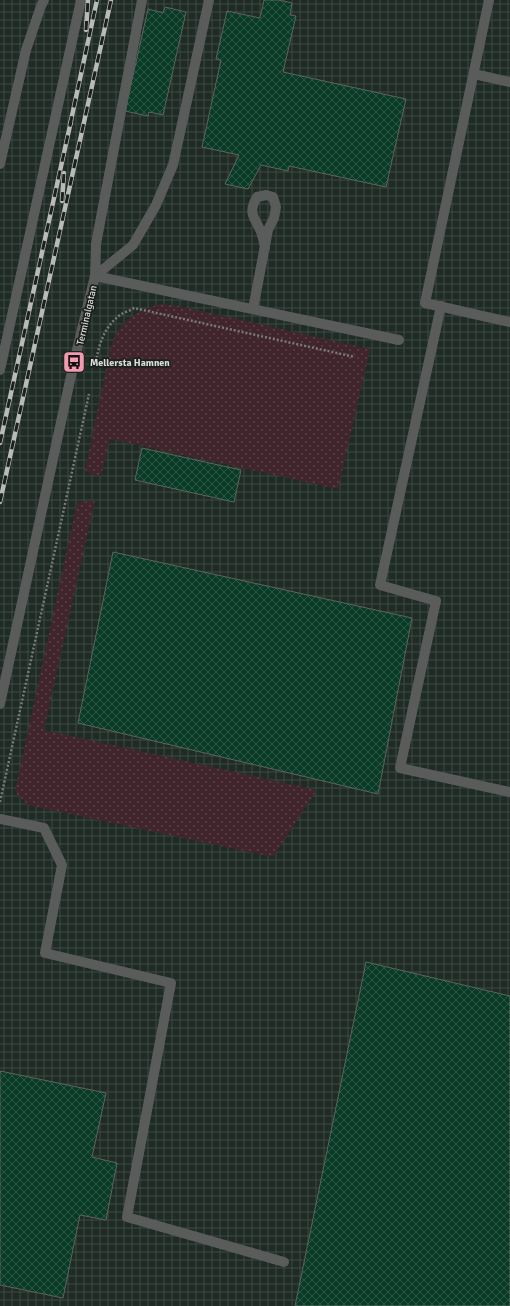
<svg xmlns="http://www.w3.org/2000/svg" width="510" height="1306" font-family="Signika,sans-serif">
	<style>
		.industrial { fill: url(#industrial-grid) }
		.grass { fill: url(#grass-dots) }
		.building { fill: url(#building-cross-hatch); stroke: #5e6460 }
		.lines { fill: none; stroke-linecap: round; stroke-linejoin: round }
		.path { stroke: #777b79; stroke-width: 2.5; stroke-dasharray: 2 2; stroke-linecap: butt }
		.minor { stroke: #595c5a; stroke-width: 10 }
		.rail-casing { stroke: #b8bbb9; stroke-width: 4.5 }
		.rail { stroke: #1c211e; stroke-width: 3; stroke-dasharray: 9; stroke-linecap: butt }
		.labels { text-anchor: middle; stroke-width: 3.5; stroke-linejoin: round; paint-order: stroke }
		.street-label { font-size: 10px; fill: #d9dcda; stroke: #1c211e }
		.poi-label { font-size: 10px; font-weight: bold; fill: #d9dcda; stroke: #1c211e; text-anchor: start }
	</style>
	<defs>
		<pattern id="industrial-grid" width="8" height="8" patternUnits="userSpaceOnUse"><rect width="8" height="8" fill="#1f2b25"/><path d="M0 4h8M4 0v8" fill="none" stroke="#3f4944"/></pattern>
		<pattern id="grass-dots" width="8" height="8" patternUnits="userSpaceOnUse"><rect width="8" height="8" fill="#41252c"/><path d="M2 2h.1M6 6h.1" fill="none" stroke="#5c444a" stroke-width="1.8" stroke-linecap="round"/></pattern>
		<pattern id="building-cross-hatch" width="8" height="8" patternUnits="userSpaceOnUse"><rect width="8" height="8" fill="#093b27"/><path d="M0 0l8 8M0 8l8-8" fill="none" stroke="#2c5746"/></pattern>
	</defs>
	<rect width="100%" height="100%" fill="#1c211e"/>
	<rect class="industrial" x="0" y="0" width="510" height="1306"/>
	<g class="grass">
		<path d="M160,304L179,306L370,349L338,489L110,439L101,476L93,475L85,470L111,346C113,342 114,338 116,334C124,318 143,309 160,304Z"/>
		<path d="M95,500L44,730L317,790L273,857L28,805L15,792L77,503Z"/>
	</g>
	<g class="building">
		<path d="M264,0H279L292,3L290,15L296,16L283,72L406,99L386,187L289,166L288,171L261,165L248,189L225,184L239,155L202,147L221,60L216,59L227,11L260,18Z"/>
		<path d="M165,7L186,12L163,115L149,112L148,116L125,111L148,9L163,13Z"/>
		<path d="M142,448L241,470L234,502L135,480Z"/>
		<path d="M113,552L412,618L378,794L78,723Z"/>
		<path d="M366,962L510,996V1306H295Z"/>
		<path d="M0,1071L106,1093L92,1157L117,1163L106,1220L80,1215L63,1298L0,1285Z"/>
	</g>
	<g class="lines">
		<g class="path">
			<path d="M96,362C99,344 104,327 120,315C124,312 130,311 134,308L355,357"/>
			<path d="M0,802L89,394"/>
		</g>
		<g class="minor">
			<path d="M142,0L96,244L95,276L133,245L156,205L173,165L209,0"/>
			<path d="M489,0L425,303L510,322"/>
			<path d="M474,74L510,82"/>
			<path d="M0,164L26,50L41,6L44,0"/>
			<path d="M441,306L380,585L436,601L400,768L510,792"/>
			<path d="M253,309L268,230L274,218L276,207L273,197L266,195L257,197C247,214 255,217 261,232C263,237 264,243 265,248"/>
			<path d="M0,370L81,0"/>
			<path d="M0,704L74,362L95,276L399,340"/>
			<path d="M0,819L44,828L62,865L45,953L171,983L127,1217L284,1262"/>
		</g>
		<g class="rail-casing">
			<g id="rail">
				<path d="M86,30L88,0"/>
				<path d="M70,125L97,0"/>
				<path d="M62,201L64,173"/>
				<path d="M0,443L71,121"/>
				<path d="M0,502L111,0"/>
			</g>
		</g>
		<use href="#rail" class="rail"/>
	</g>
	<defs>
		<g id="bus-square" transform="scale(1.15)"><rect x="-9" y="-9" width="18" height="18" rx="4" fill="#f29aaf" stroke="#1c211e"/><path d="M-5-6H5V4H4V6H2V4H-2V6H-4V4H-5ZM-3.5-4V0h7V-4ZM-3.5 1.2v1.5H-2V1.2ZM2 1.2v1.5H3.5V1.2Z" fill="#111"/></g>
	</defs>
	<g fill-rule="evenodd">
		<use href="#bus-square" x="74" y="362"/>
	</g>
	<g class="labels">
		<g class="street-label">
			<text transform="translate(86 315) rotate(-77)" y="4">Terminalgatan</text>
		</g>
		<g class="poi-label">
			<text x="90" y="366">Mellersta Hamnen</text>
		</g>
	</g>
</svg>
